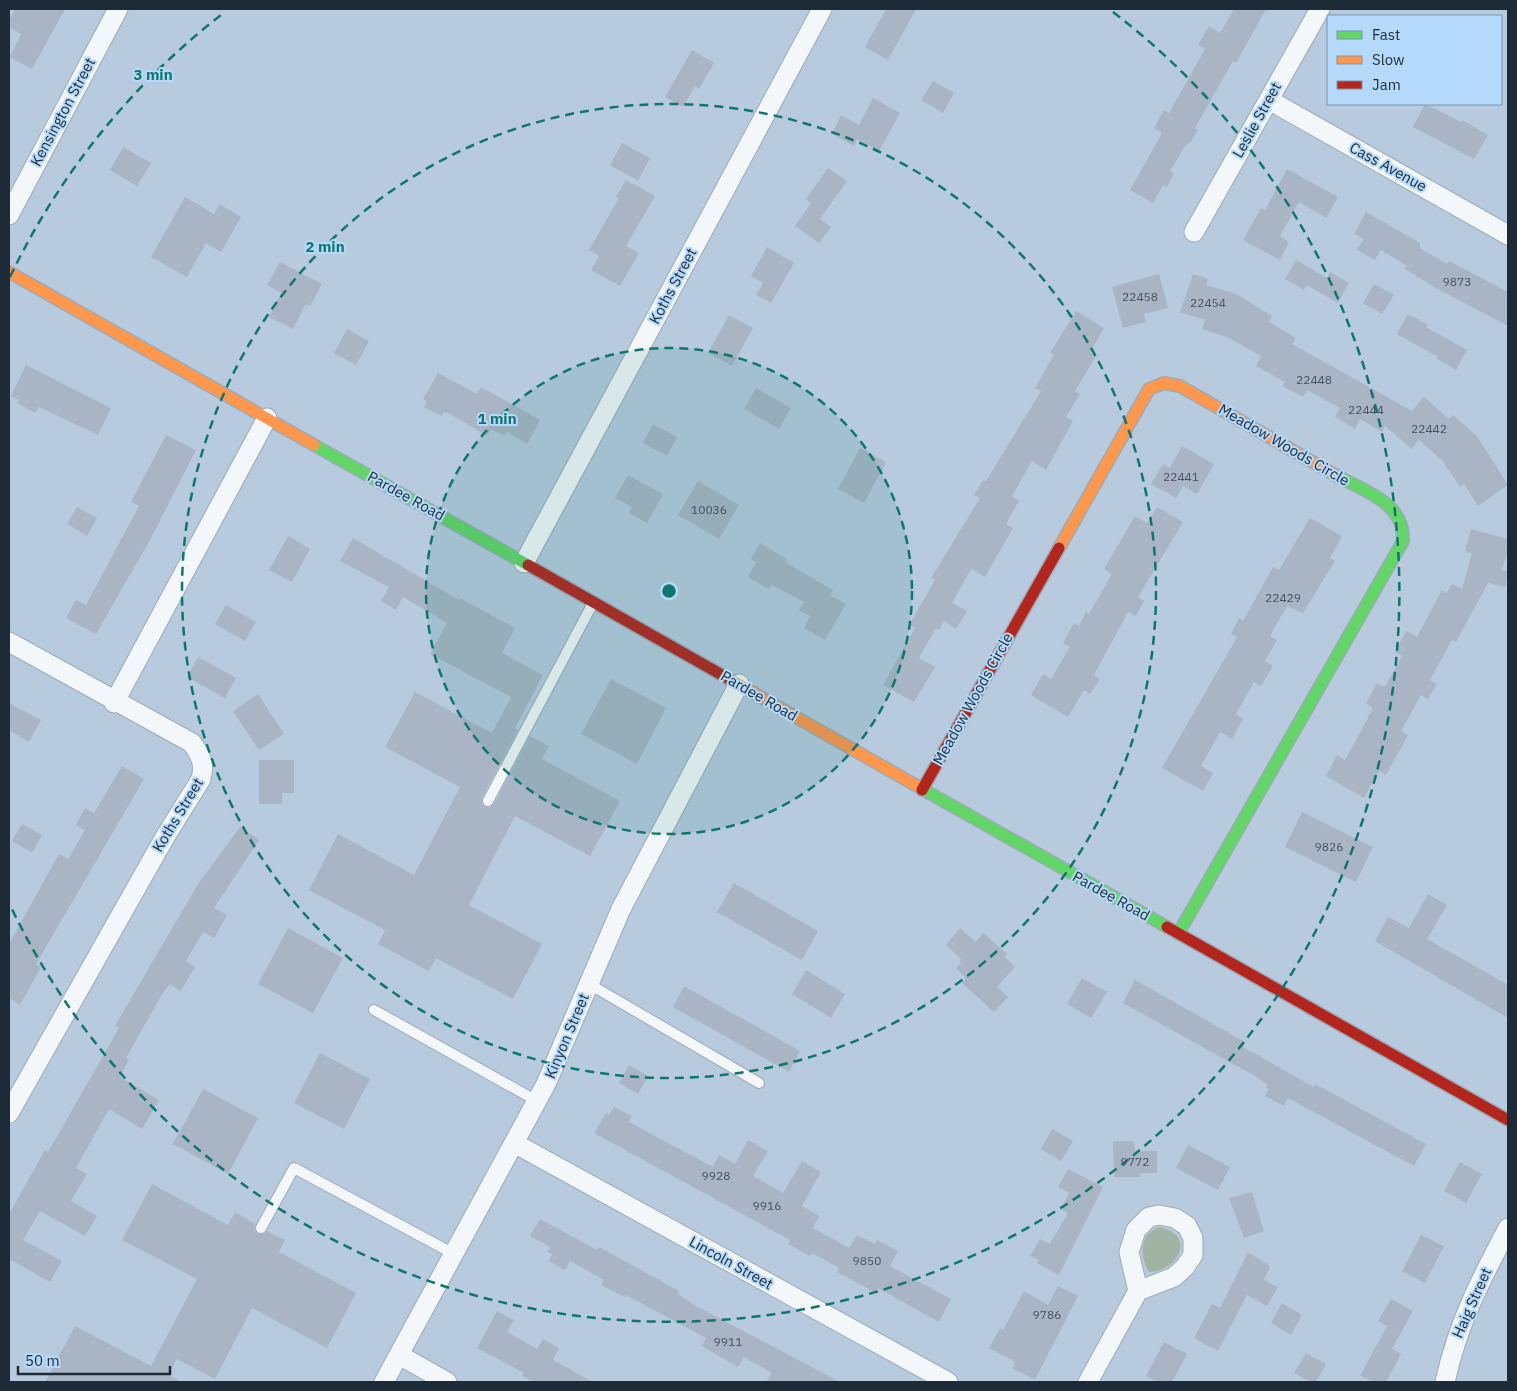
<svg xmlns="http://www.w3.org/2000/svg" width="1517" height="1391" font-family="'IBM Plex Sans',sans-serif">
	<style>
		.green { fill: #a1b4a4 }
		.building { fill: #a9b5c5 }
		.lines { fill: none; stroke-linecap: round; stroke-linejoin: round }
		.lane-casing { stroke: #9baab8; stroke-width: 12 }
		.street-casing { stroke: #9baab8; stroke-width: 21 }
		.fast-casing { stroke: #9baab8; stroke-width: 14 }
		.slow-casing { stroke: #9baab8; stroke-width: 14 }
		.jam-casing { stroke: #9baab8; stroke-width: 14 }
		.lane { stroke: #f4f7fa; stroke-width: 10 }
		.street { stroke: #f4f7fa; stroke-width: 19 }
		.fast { stroke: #63d668; stroke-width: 11 }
		.slow { stroke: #ff974d; stroke-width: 11 }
		.jam { stroke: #b3261e; stroke-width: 11 }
		.ring { fill: none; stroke: #0f766e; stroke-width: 2.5; stroke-dasharray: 9 6 }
		.labels { text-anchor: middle; stroke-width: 4; stroke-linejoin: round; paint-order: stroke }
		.number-label { font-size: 12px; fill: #43505e }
		.street-label { font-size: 15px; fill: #1d2a37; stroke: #b5d9fa }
		.centre { fill: #0f766e; stroke: #b5d9fa; stroke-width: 2.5 }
		.ring-label { font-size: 15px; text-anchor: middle; font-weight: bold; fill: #0f766e; stroke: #b5d9fa; stroke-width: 4; stroke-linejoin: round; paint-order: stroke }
	</style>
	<rect width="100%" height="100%" fill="#b8cbde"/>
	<path class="green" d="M1160,1227C1197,1236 1178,1271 1149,1272C1139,1256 1139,1233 1160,1227Z"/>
	<g class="building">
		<path d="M15,9H65L32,69L10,57L21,34L9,27V20Z"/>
		<path d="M886,9H916L888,60L865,47Z"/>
		<path d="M1234,9H1266L1236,63L1233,61L1195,128L1198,130L1189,144L1187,143L1170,171L1174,174L1167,187L1163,185L1153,203L1130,190L1162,133L1154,128L1164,110L1169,113L1205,49L1198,45L1209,26L1220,33Z"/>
		<path d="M692,50L714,63L699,89L695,86L683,107L665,97Z"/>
		<path d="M933,81L954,93L943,113L921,100Z"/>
		<path d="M873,98L900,113L879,151L857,139L854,146L832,134L841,115L859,125Z"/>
		<path d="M1425,104L1461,122L1462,120L1488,135L1474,159L1413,127Z"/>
		<path d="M622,143L650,158L638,181L610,165Z"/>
		<path d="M123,147L151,163L137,186L110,170Z"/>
		<path d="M828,168L847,181L820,219L831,227L819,243L795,226L811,203L806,199Z"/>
		<path d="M1287,169L1338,197L1326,218L1299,202L1280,236L1289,242L1280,260L1243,240L1261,208L1265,210Z"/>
		<path d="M626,180L655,196L626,246L639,253L620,286L591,270L599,256L589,250L619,198L616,197Z"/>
		<path d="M185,197L214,214L219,204L241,217L221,252L206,243L187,277L151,257Z"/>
		<path d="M1366,212L1420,243V248L1447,264L1449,261L1508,292V326L1434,287L1405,269L1407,266L1381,250L1375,260L1357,250L1364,239L1354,234Z"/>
		<path d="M767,247L794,263L771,303L756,295L763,283L751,276Z"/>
		<path d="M1296,260L1327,278L1330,272L1349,283L1338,303L1307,285L1304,290L1285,279Z"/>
		<path d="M280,262L322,284L310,306L305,305L293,329L269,317L281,293L267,285Z"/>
		<path d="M1159,274L1168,308L1144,314L1146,322L1123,328L1112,287Z"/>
		<path d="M1193,274L1208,279L1206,285L1236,294L1272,316L1269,322L1296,338L1292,344L1412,411L1424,397L1449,419L1453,415L1477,436L1508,485L1478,506L1464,484L1460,487L1442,460L1419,440L1412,449L1385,426L1382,432L1360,419L1355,429L1335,417L1340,408L1307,390L1303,397L1282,386L1285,382L1256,366L1261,356L1229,338L1202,329L1205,320L1180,312Z"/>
		<path d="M1374,284L1394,295L1382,314L1363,303Z"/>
		<path d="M1076,311L1104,328L1090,352L1096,356L1075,391L1080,394L1066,417L1073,421L1046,470L1032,461L1012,496L1019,501L1006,524L1013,528L985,577L971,569L952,603L967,611L956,629L944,621L939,630L936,628L919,658L935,667L914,702L883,685L915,628L909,625L935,580L931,578L980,498L974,495L983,480L986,481L1041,391L1035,388L1054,355L1050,353Z"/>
		<path d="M1408,314L1428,325L1426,327L1467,350L1456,370L1437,359L1438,357L1397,334Z"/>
		<path d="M729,315L753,328L732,366L708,353Z"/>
		<path d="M347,329L369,341L356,365L334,353Z"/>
		<path d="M26,365L111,408L98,435L39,407L35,413L17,403L19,400L11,396Z"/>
		<path d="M438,373L477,394L481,387L540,420L527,444L507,432L504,436L491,429L487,436L450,414L444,412L442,416L424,407L427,402L423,399Z"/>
		<path d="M756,388L791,408L779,429L744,409Z"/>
		<path d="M653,424L677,437L667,456L643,443Z"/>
		<path d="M166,435L196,450L150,540L96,634L66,618L76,600L86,605L139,506L131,502Z"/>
		<path d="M1182,446L1214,464L1197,494L1183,486L1176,498L1151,484L1163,464L1170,468Z"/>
		<path d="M860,448L886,462L864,503L838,489Z"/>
		<path d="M628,475L663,494L647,523L629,513L632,507L615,498Z"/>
		<path d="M698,481L739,505L719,539L678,515Z"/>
		<path d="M77,507L97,518L87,536L67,524Z"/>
		<path d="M1157,507L1183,522L1138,597L1144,601L1136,616L1128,612L1094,675L1100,679L1090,694L1084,690L1068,717L1031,695L1043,674L1051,679L1070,647L1063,643L1074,623L1079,626L1086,612L1089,614L1112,574L1104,569L1135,516L1147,523Z"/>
		<path d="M1310,518L1342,536L1330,558L1335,561L1303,613L1287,606L1270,636L1277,640L1265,661L1273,666L1261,686L1254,682L1236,714L1243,719L1232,739L1220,732L1201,766L1213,773L1203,791L1162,768L1237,637L1231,634L1239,618L1243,621L1273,567L1279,570Z"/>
		<path d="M1471,529L1508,539V550L1502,570L1508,572L1505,587L1488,583L1456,642L1452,640L1430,680L1437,684L1428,699L1421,695L1401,731L1408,735L1386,775L1379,771L1364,798L1326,776L1337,755L1345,760L1362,729L1373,708L1366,703L1377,683L1385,687L1402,656L1395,652L1406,631L1417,637L1442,590L1447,593L1452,584L1462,589L1472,553L1465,551Z"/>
		<path d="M288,536L310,549L292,582L269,570Z"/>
		<path d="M353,538L459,600L460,598L515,628L502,653L543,675L515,728L518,730L482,798V805L489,808L494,804L530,736L549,746L542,759L620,801L590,856L515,816L469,905L542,944L513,999L436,958L429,971L378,944L385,930L309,890L338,834L414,875L460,787L385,747L415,692L492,733L511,697L430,654L447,623L403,597L396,610L381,601L389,587L340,561Z"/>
		<path d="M760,543L787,559L785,562L833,590L830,595L846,604L825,640L804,628L810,616L799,610L804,602L772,585L769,589L748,577L756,562L751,559Z"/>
		<path d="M226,605L256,622L245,641L215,624Z"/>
		<path d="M198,657L236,678L225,698L187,677Z"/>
		<path d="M611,679L666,708L637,764L581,734Z"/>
		<path d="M258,694L284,734L259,750L233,711Z"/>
		<path d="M9,703L41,720L29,742L9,730Z"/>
		<path d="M259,760H294V793H282V804H259Z"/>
		<path d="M122,766L144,779L36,964L41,967L20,1005L9,998V944L59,854L68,859L85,830L76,825L85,808L94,813Z"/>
		<path d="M1302,812L1373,847L1356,882L1285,847Z"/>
		<path d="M22,824L42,835L32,853L12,841Z"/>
		<path d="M240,827L259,840L214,908L227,915L214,938L203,932L186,961L195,967L181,991L170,984L164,991L126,1058L129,1060L120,1077L159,1100L142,1129L109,1109L76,1168L87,1174L71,1201L97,1216L85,1236L40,1211L23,1240L62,1261L50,1282L11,1260L9,1264V1214L45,1150L48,1152L119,1028L115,1026L198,884Z"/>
		<path d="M734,883L818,931L802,960L717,912Z"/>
		<path d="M1428,894L1447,905L1427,939L1508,985V1018L1375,941L1388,917L1409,928Z"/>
		<path d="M288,928L343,958L313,1013L258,984Z"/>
		<path d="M960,928L976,942L983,933L1007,954L1005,957L1015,967L997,987L1008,997L994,1012L962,983L966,978L956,968L961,963L959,961L961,959L946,945Z"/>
		<path d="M806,970L845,994L831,1018L792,994Z"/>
		<path d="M1082,978L1107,992L1091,1018L1067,1004Z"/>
		<path d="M1135,980L1245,1042L1243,1047L1314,1087L1315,1084L1426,1144L1414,1166L1288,1098L1284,1106L1265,1096L1269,1089L1266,1088L1268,1085L1253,1075L1123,1003Z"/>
		<path d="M684,986L800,1051L789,1072L673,1007Z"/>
		<path d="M320,1053L370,1079L344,1129L294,1103Z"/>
		<path d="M629,1065L648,1076L638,1094L619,1083Z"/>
		<path d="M203,1089L258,1118L228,1174L173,1144Z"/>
		<path d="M614,1107L632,1116L629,1122L713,1167L719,1155L735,1164L748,1140L768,1151L753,1176L783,1193L802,1161L821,1172L802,1206L819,1216L813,1228L849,1248L857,1235L875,1244L877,1240L898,1251L890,1266L951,1299L939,1322L878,1288L876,1293L837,1272L839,1268L812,1253L810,1256L788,1244L790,1240L594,1133L606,1113L609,1115Z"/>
		<path d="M1052,1129L1073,1141L1061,1161L1041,1149Z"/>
		<path d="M1113,1141H1134L1135,1151H1157V1173H1140V1177H1114Z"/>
		<path d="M1188,1145L1230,1167L1218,1190L1176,1168Z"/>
		<path d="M1460,1162L1482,1174L1466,1203L1444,1191Z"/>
		<path d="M1068,1169L1103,1187L1059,1275L1037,1263L1039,1260L1030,1256L1040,1239L1050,1244L1068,1213L1061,1209L1069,1193L1058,1187Z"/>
		<path d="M152,1184L228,1225L235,1212L255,1224L254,1229L257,1234H264L267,1231L285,1240L279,1252L356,1293L327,1348L252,1308L215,1379L177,1359L168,1375L181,1382H45L75,1326L151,1366L197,1279L122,1240Z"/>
		<path d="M1252,1192L1264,1231L1244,1238L1229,1198Z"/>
		<path d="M540,1219L597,1250L599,1247L679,1291L677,1293L696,1306L840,1382H766L772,1373L744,1357L738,1367L702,1346L706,1338L626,1295L625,1297L601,1285L604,1280L570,1261L565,1270L549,1261L552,1254L547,1252L550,1247L530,1236Z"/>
		<path d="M1421,1235L1444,1246L1425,1283L1402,1271Z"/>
		<path d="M1248,1252L1270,1266L1264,1280L1278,1287L1267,1306L1247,1295L1218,1351L1194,1338L1212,1304L1220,1308Z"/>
		<path d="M1058,1286L1078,1296L1035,1380L1012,1368L1015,1362L989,1348L1000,1328L1003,1330L1024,1291L1048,1305Z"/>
		<path d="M1391,1299L1413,1311L1392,1349L1401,1354L1386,1382H1373L1360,1376L1387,1326L1378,1321Z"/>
		<path d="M1282,1303L1302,1315L1291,1335L1271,1323Z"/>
		<path d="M497,1311L514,1320L507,1332L537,1349L543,1339L559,1348L553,1360L593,1382H534L522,1376L524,1373L477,1348Z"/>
		<path d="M1164,1342L1187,1354L1172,1382H1157L1146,1376Z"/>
		<path d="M1306,1353L1326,1364L1316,1382H1311L1294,1373Z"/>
	</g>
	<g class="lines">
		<g class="lane-casing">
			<g id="lane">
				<path d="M488,801L593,603"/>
				<path d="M589,984L759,1083"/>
				<path d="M374,1010L537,1101"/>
				<path d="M261,1228L294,1168L454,1254"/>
			</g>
		</g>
		<g class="street-casing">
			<g id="street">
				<path d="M1269,100L1508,235"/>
				<path d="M9,215L118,9"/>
				<path d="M1194,232L1320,9"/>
				<path d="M524,563L822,9"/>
				<path d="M9,642L192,743C201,756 205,764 201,779L165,837L9,1113"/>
				<path d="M114,703L267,418"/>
				<path d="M514,1143L948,1382"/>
				<path d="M399,1355L447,1382"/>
				<path d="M384,1382L546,1084L621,909L739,684"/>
				<path d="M1088,1382L1138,1291L1174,1277L1185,1267L1193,1255V1238L1187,1226L1175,1218L1159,1215L1149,1217L1136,1230L1129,1252L1138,1291"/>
				<path d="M1445,1382C1458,1323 1480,1281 1508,1228"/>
			</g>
		</g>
		<g class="fast-casing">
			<g id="fast">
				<path d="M314,445L528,565"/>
				<path d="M917,786L1167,927"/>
				<path d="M1178,934L1403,541C1405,503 1366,492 1337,476"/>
			</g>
		</g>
		<g class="slow-casing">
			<g id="slow">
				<path d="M9,272L314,445"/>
				<path d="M1059,548L1149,389L1164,383L1180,386L1337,476"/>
				<path d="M729,679L917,786"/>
			</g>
		</g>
		<g class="jam-casing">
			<g id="jam">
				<path d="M528,565L729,679"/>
				<path d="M922,790L1059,548"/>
				<path d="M1167,927L1508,1120"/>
			</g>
		</g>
		<use href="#lane" class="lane"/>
		<use href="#street" class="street"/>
		<use href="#fast" class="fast"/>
		<use href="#slow" class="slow"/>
		<use href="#jam" class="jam"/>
	</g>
	<circle cx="669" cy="591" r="243" fill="#0f766e" fill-opacity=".12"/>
	<g class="ring">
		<circle cx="669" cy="591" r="243"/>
		<circle cx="669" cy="591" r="487"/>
		<path d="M10 277A730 730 0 0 1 225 12M1113 12A730 730 0 1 1 10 905"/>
	</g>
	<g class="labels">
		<g class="number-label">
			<text x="1457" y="286">9873</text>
			<text x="1140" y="301">22458</text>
			<text x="1208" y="307">22454</text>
			<text x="1314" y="384">22448</text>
			<text x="1366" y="414">22444</text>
			<text x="1429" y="433">22442</text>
			<text x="1181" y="481">22441</text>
			<text x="709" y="514">10036</text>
			<text x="1283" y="602">22429</text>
			<text x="1329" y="851">9826</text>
			<text x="1135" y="1166">9772</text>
			<text x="716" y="1180">9928</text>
			<text x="767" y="1210">9916</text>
			<text x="867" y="1265">9850</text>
			<text x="1047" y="1319">9786</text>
			<text x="728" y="1346">9911</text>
		</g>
		<g class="street-label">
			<text transform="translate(63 112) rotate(-62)" y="5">Kensington Street</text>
			<text transform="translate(1257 120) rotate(-61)" y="5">Leslie Street</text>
			<text transform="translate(1388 167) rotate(29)" y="5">Cass Avenue</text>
			<text transform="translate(673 286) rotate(-62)" y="5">Koths Street</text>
			<text transform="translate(1284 445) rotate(30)" y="5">Meadow Woods Circle</text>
			<text transform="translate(406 496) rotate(29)" y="5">Pardee Road</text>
			<text transform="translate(759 696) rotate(30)" y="5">Pardee Road</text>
			<text transform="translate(973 699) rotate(-61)" y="5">Meadow Woods Circle</text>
			<text transform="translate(178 815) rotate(-59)" y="5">Koths Street</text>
			<text transform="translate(1111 896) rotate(29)" y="5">Pardee Road</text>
			<text transform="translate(567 1036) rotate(-67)" y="5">Kinyon Street</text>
			<text transform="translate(731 1263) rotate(29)" y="5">Lincoln Street</text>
			<text transform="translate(1472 1303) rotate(-66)" y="5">Haig Street</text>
		</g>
	</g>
	<circle cx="669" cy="591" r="8" class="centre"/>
	<g class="ring-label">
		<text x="153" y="80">3 min</text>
		<text x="325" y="252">2 min</text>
		<text x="497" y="424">1 min</text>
	</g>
	<rect width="1517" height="1391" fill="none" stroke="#1d2a37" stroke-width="20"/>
	<rect x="1327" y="15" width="175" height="90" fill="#b5d9fa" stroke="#7893ac"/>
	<rect x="1337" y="31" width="25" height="8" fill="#63d668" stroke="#7893ac"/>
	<text x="1372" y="40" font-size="15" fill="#1d2a37">Fast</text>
	<rect x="1337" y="56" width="25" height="8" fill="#ff974d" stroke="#7893ac"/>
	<text x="1372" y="65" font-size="15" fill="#1d2a37">Slow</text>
	<rect x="1337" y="81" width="25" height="8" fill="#b3261e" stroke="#7893ac"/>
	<text x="1372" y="90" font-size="15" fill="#1d2a37">Jam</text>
	<path d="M18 1366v8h152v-8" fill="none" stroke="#1d2a37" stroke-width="2.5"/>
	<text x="25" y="1366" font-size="15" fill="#1d2a37" stroke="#b5d9fa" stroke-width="4" paint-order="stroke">50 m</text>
</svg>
